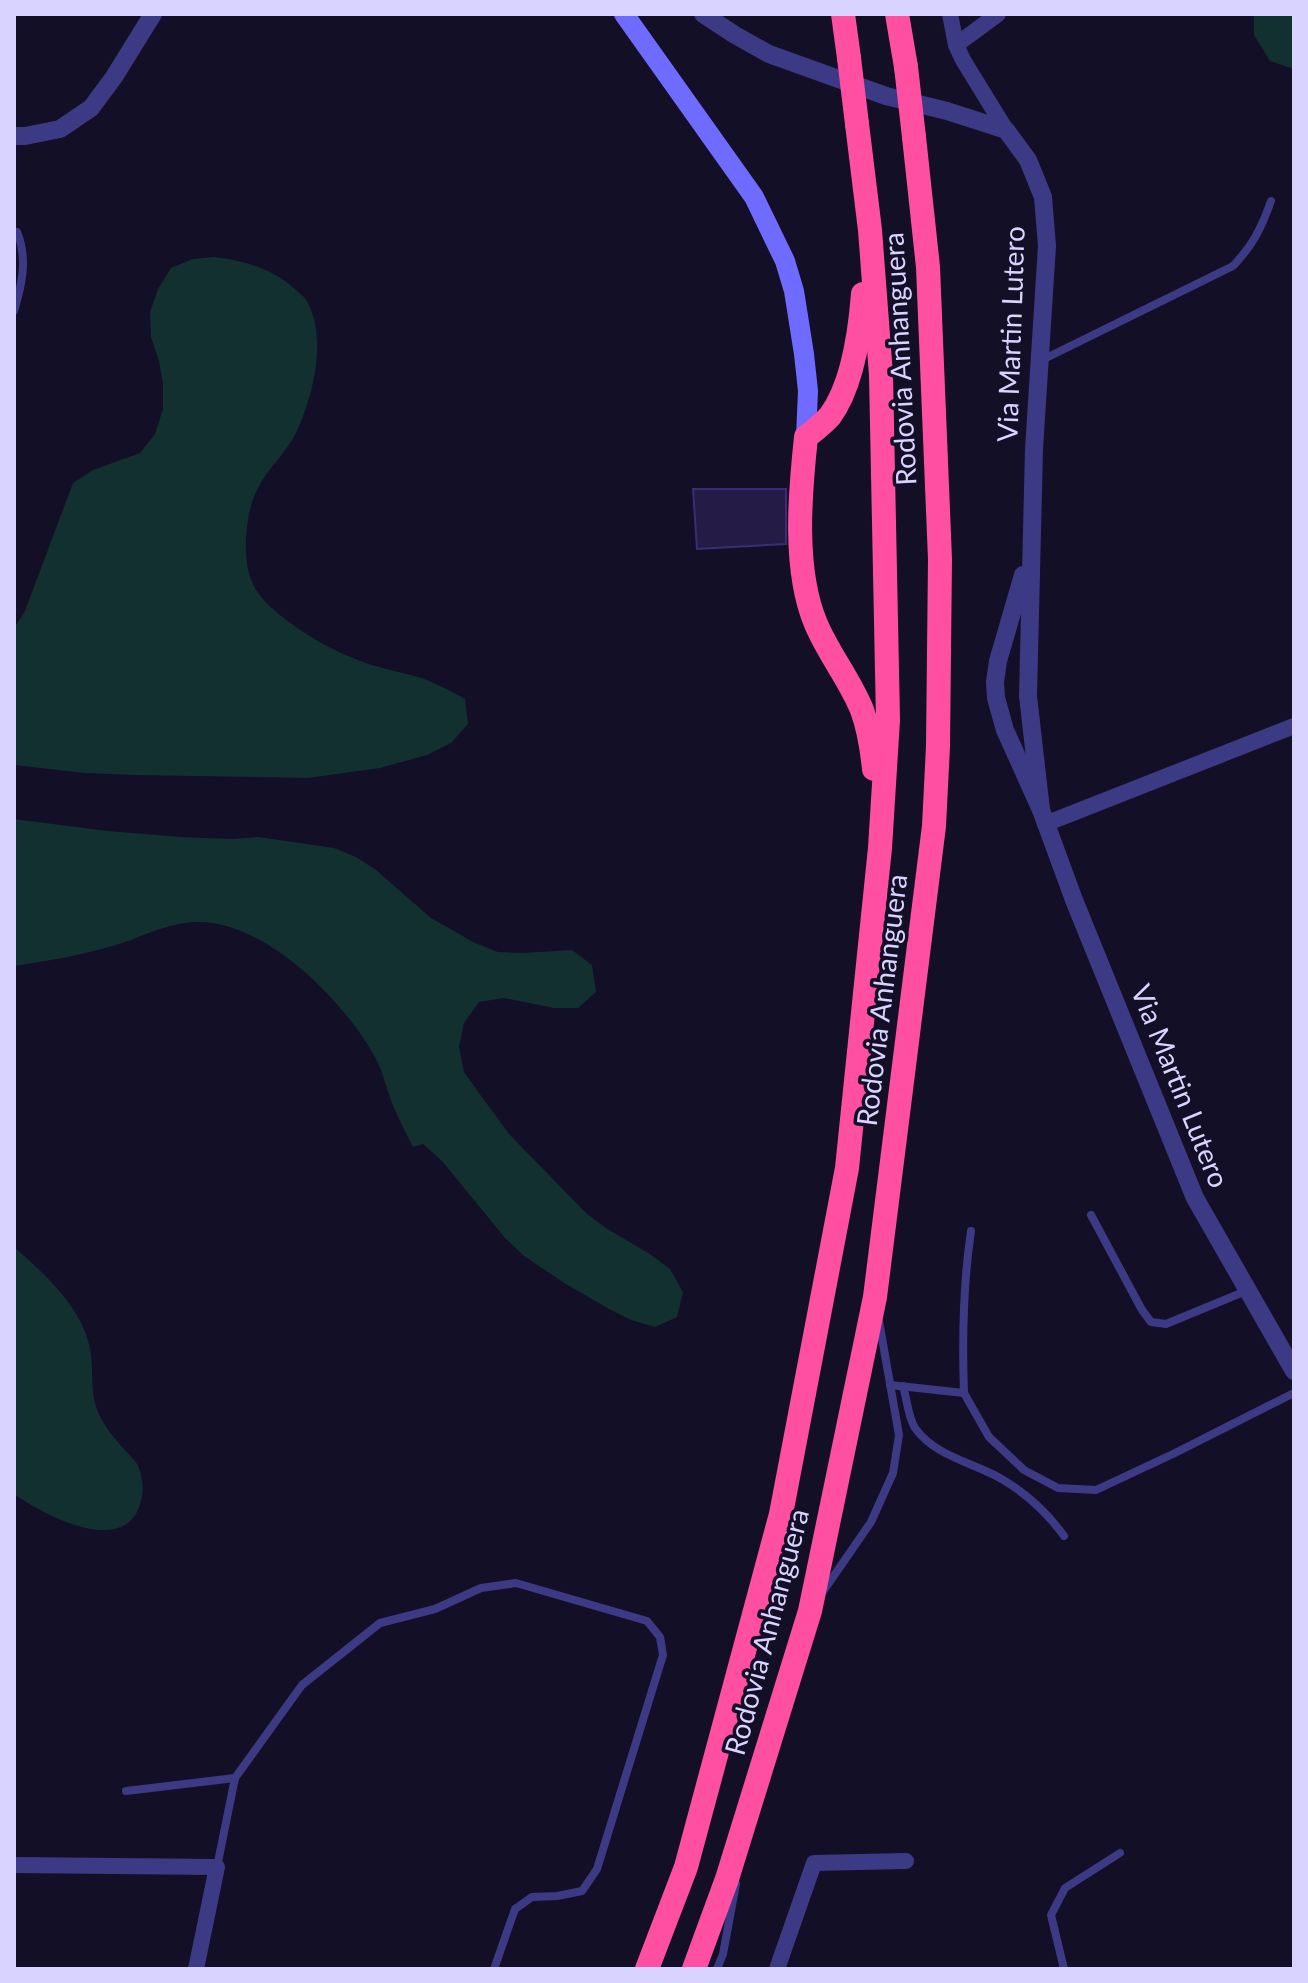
<svg xmlns="http://www.w3.org/2000/svg" width="1308" height="1983" font-family="Lato,sans-serif">
	<style>
		.green { fill: #12302f }
		.building { fill: #241b47; stroke: #3b2d73; stroke-width: 2 }
		.lines { fill: none; stroke-linecap: round; stroke-linejoin: round }
		.service { stroke: #3d3a85; stroke-width: 8 }
		.minor { stroke: #3d3a85; stroke-width: 16 }
		.tertiary { stroke: #3d3a85; stroke-width: 18 }
		.secondary { stroke: #6f6bff; stroke-width: 20 }
		.motorway { stroke: #ff4fa3; stroke-width: 24 }
		.motorway-bridge { stroke: #ff4fa3; stroke-width: 24 }
		.labels { text-anchor: middle; stroke-width: 7; stroke-linejoin: round; paint-order: stroke }
		.street-label { font-size: 28px; fill: #d9d4ff; stroke: #130f26 }
	</style>
	<rect width="100%" height="100%" fill="#130f26"/>
	<g class="green">
		<path d="M1254,14H1294V69L1270,61L1254,35Z"/>
		<path d="M214,257C245,261 272,268 296,290C297,291 304,297 305,298C329,335 313,397 296,433C286,453 268,468 258,488C245,512 240,563 255,588C263,602 276,612 289,622C312,639 336,652 363,662C382,669 402,672 422,678C437,684 451,691 465,699L468,724L451,743L427,755L380,768L308,778L134,775L85,773L14,765V628L25,611L73,483L93,470L140,453L155,434L163,409V384L159,361L151,337L150,312L158,289L171,268L193,259Z"/>
		<path d="M14,819L107,831L181,837L232,839L258,837L334,848L356,857L376,870L431,918L475,943L498,952L523,953L572,950L592,965L596,992L578,1008H554L504,998L479,1002L464,1023L459,1047L464,1072L479,1093L510,1135L586,1213L606,1228L650,1254L670,1269L683,1292L677,1317L655,1327L631,1320L609,1309L566,1284L524,1256L505,1238L442,1161L423,1144L413,1147C406,1133 398,1118 392,1103C386,1088 383,1071 375,1057C344,1001 266,921 197,922C169,922 142,937 116,945C82,955 48,961 14,966Z"/>
		<path d="M14,1247C46,1275 85,1310 91,1354C93,1370 91,1387 95,1403C99,1420 113,1437 124,1449C129,1455 137,1461 139,1468C144,1483 144,1496 138,1510C117,1555 41,1513 14,1494Z"/>
	</g>
	<path class="building" d="M693,489H786V544L697,549Z"/>
	<g class="lines">
		<g class="service">
			<path d="M14,231L17,232C28,258 22,285 14,311"/>
			<path d="M1040,361L1233,266C1253,245 1261,229 1271,201"/>
			<path d="M1091,1215L1142,1310L1151,1322L1166,1324L1246,1291"/>
			<path d="M890,1385L964,1393C962,1338 963,1285 971,1231"/>
			<path d="M903,1386C907,1399 908,1417 915,1428C935,1456 971,1462 1000,1478C1026,1493 1046,1511 1064,1536"/>
			<path d="M964,1393L989,1437L1024,1470L1058,1488L1096,1490L1173,1454L1294,1393"/>
			<path d="M822,1593L871,1522L893,1473L899,1435L879,1321"/>
			<path d="M126,1791L235,1778"/>
			<path d="M217,1867L235,1778L302,1685L380,1623L435,1609L481,1588L516,1583L647,1621L660,1637L663,1655L597,1869L582,1891L557,1896L532,1897L515,1909L494,1969"/>
			<path d="M717,1969L723,1954L736,1884"/>
			<path d="M1064,1969L1051,1915L1065,1888L1120,1853"/>
		</g>
		<g class="minor">
			<path d="M950,14L956,45L963,60L1006,130"/>
			<path d="M956,45L998,14"/>
			<path d="M1045,824L1294,726"/>
			<path d="M14,1865L217,1867L196,1969"/>
			<path d="M777,1969L814,1863L906,1861"/>
		</g>
		<g class="tertiary">
			<path d="M703,14L735,35L769,54L886,96L947,111L1006,130L1028,160L1043,197L1047,246L1034,449L1028,696L1041,810"/>
			<path d="M14,136H25L60,129L91,108L114,77L153,14"/>
			<path d="M1023,575L998,661L995,682L996,698L1005,730L1041,810L1074,900L1195,1198L1294,1371"/>
		</g>
		<path class="secondary" d="M624,14L754,197L785,261L794,291L804,354L808,391L806,437"/>
		<g class="motorway">
			<path d="M843,14L849,58"/>
			<path d="M897,14L906,67"/>
			<path d="M863,294C860,332 853,385 830,416C823,424 815,430 806,437C800,493 793,570 816,624C828,653 850,680 862,710C869,729 872,749 874,769"/>
			<path d="M647,1969L686,1867L781,1514L847,1168L880,848L888,720L881,375L870,230L857,124"/>
			<path d="M694,1969L727,1879L810,1611L875,1297L934,826L938,746L940,559L928,267L914,137"/>
		</g>
		<g class="motorway-bridge">
			<path d="M849,58L857,124"/>
			<path d="M906,67L914,137"/>
		</g>
	</g>
	<g class="labels">
		<g class="street-label">
			<text transform="translate(1011 334) rotate(-88)" y="10">Via Martin Lutero</text>
			<text transform="translate(900 359) rotate(-93)" y="10">Rodovia Anhanguera</text>
			<text transform="translate(882 1000) rotate(-83)" y="10">Rodovia Anhanguera</text>
			<text transform="translate(1180 1086) rotate(68)" y="10">Via Martin Lutero</text>
			<text transform="translate(767 1632) rotate(-75)" y="10">Rodovia Anhanguera</text>
		</g>
	</g>
	<rect width="1308" height="1983" fill="none" stroke="#d9d4ff" stroke-width="32"/>
</svg>
